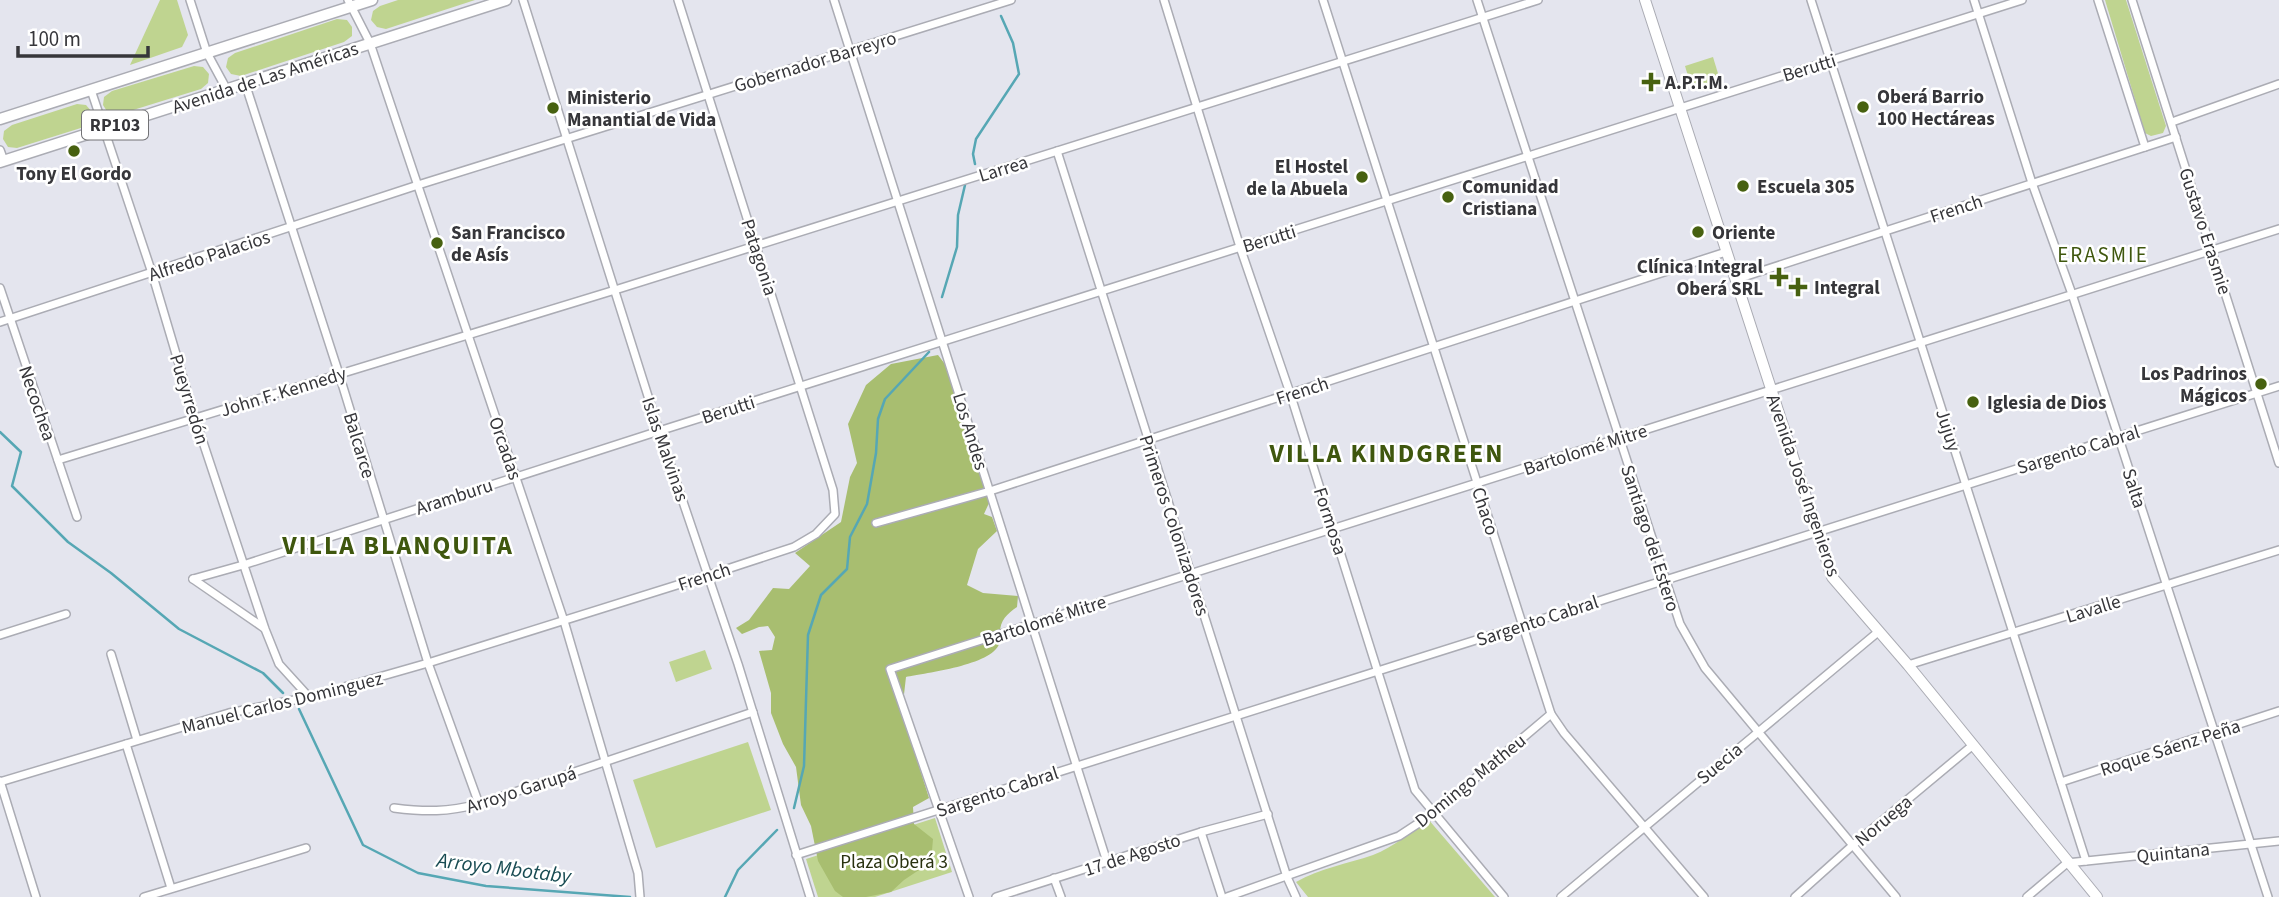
<svg xmlns="http://www.w3.org/2000/svg" width="2279" height="897" font-family="'Source Sans 3',sans-serif">
	<style>
		.green { fill: #bfd490 }
		.forest { fill: #a8be70 }
		.lines { fill: none; stroke-linecap: round; stroke-linejoin: round }
		.stream { stroke: #56a7b4; stroke-width: 2.5 }
		.street-casing { stroke: #abacb4; stroke-width: 10 }
		.secondary-casing { stroke: #abacb4; stroke-width: 12 }
		.primary-casing { stroke: #abacb4; stroke-width: 13 }
		.street { stroke: #fff; stroke-width: 7 }
		.secondary { stroke: #fff; stroke-width: 10 }
		.primary { stroke: #fff; stroke-width: 10 }
		.poi-dot { fill: #476110; stroke: #fff; stroke-width: 2.5 }
		.labels { text-anchor: middle; stroke-width: 5; stroke-linejoin: round; paint-order: stroke }
		.shield { fill: #fff; stroke: #727275; stroke-width: 2 }
		.shield-label { font-size: 18px; font-weight: bold; fill: #36363a }
		.street-label { font-size: 19px; fill: #36363a; stroke: #fff }
		.poi-label { font-size: 19px; font-weight: bold; fill: #36363a; stroke: #fff; text-anchor: start }
		.park-label { font-size: 19px; fill: #293210; stroke: #fff }
		.neighbourhood-label { font-size: 21px; letter-spacing: 2px; fill: #3f570e; stroke: #fff }
		.water-label { font-size: 21px; font-style: italic; fill: #194c53; stroke: #fff }
		.district-label { font-size: 26px; font-weight: bold; letter-spacing: 2px; fill: #3f570e; stroke: #fff }
	</style>
	<rect width="100%" height="100%" fill="#e4e5ee"/>
	<g class="green">
		<path d="M160,0H177L188,35L182,47L130,65Z"/>
		<path d="M398,0H475L386,29L377,27L371,20L373,11L380,6Z"/>
		<path d="M2105,0H2126L2166,126L2163,133L2151,136L2145,133Z"/>
		<path d="M337,19L347,20L352,27V36L344,42L241,76L231,74L226,67L228,58L235,53Z"/>
		<path d="M1713,57L1720,80L1695,88L1691,86L1685,66Z"/>
		<path d="M194,66L203,67L209,74L208,83L201,89L117,115L108,113L103,105L104,97L112,91Z"/>
		<path d="M77,104L86,105L92,112L91,121L84,127L17,148L8,147L3,139L4,131L12,125Z"/>
		<path d="M705,650L712,669L676,682L669,662Z"/>
		<path d="M748,742L771,810L656,848L633,780Z"/>
		<path d="M935,818L952,872L875,897H818L806,859Z"/>
		<path d="M1428,819L1495,897H1308L1296,882C1320,868 1347,864 1373,855C1394,847 1411,832 1428,819Z"/>
	</g>
	<path class="forest" d="M938,355L948,368L977,463L989,503L984,514L992,517L997,531L978,549L967,585L983,593L1018,596L1017,607C1007,614 1000,620 1000,633C999,637 1000,641 999,644C992,665 926,673 906,677L902,712L929,798L913,807L914,824L933,839L931,862L904,880L891,892L866,897H843L835,891L818,861L811,826L801,805L796,767L783,744L771,713V693L759,651L772,650L775,637L768,626L759,627L742,634L736,628L749,620L773,588L789,589L810,566L795,553L841,522L850,477L857,463L848,424L866,385L891,364Z"/>
	<g class="lines">
		<g class="stream">
			<path d="M975,164L973,154L976,139L1019,74L1013,43L1001,16"/>
			<path d="M942,297L957,247L958,215L965,185"/>
			<path d="M0,432L21,452L12,486L68,542L111,573L179,629L263,673L283,693"/>
			<path d="M299,709L363,845L418,873L486,886L630,897"/>
			<path d="M794,808L804,766L808,635L821,595L847,569L850,537L867,504L876,453L878,419L885,399L929,352"/>
			<path d="M725,897L738,870L777,830"/>
		</g>
		<g class="street-casing">
			<g id="street">
				<path d="M190,0L207,53L227,90"/>
				<path d="M348,0L370,43L564,621L638,873L640,897"/>
				<path d="M523,0L659,431L738,664L810,897"/>
				<path d="M834,0L1107,862"/>
				<path d="M1164,0L1240,247L1290,393L1415,790L1504,897"/>
				<path d="M1323,0L1551,714L1564,733L1704,897"/>
				<path d="M1477,0L1680,624L1705,668L1896,897"/>
				<path d="M1811,0L2086,861"/>
				<path d="M1974,0L2032,183L2072,294L2268,897"/>
				<path d="M2098,0L2145,147"/>
				<path d="M2132,0L2279,463"/>
				<path d="M245,83L339,374L428,663L479,804"/>
				<path d="M91,90L152,273L195,418L265,629L279,664L309,697"/>
				<path d="M2172,122L2279,84"/>
				<path d="M0,150L4,161"/>
				<path d="M1057,151L1287,877L1296,897"/>
				<path d="M1737,279L2176,137"/>
				<path d="M0,288L77,517"/>
				<path d="M0,322L418,185L1011,0"/>
				<path d="M58,460L615,290L1538,0"/>
				<path d="M876,523L990,491L1726,252"/>
				<path d="M193,579L243,565L659,431L2022,0"/>
				<path d="M193,579L264,628"/>
				<path d="M0,635L66,614"/>
				<path d="M111,654L137,740"/>
				<path d="M1908,665L2279,550"/>
				<path d="M126,744L171,888"/>
				<path d="M0,781L36,897"/>
				<path d="M0,782L229,713L309,697L428,663L709,575L794,547L816,534L835,514L833,490L678,0"/>
				<path d="M2061,782L2279,711"/>
				<path d="M394,808C426,812 447,812 479,804L753,712"/>
				<path d="M1201,832L1222,897"/>
				<path d="M796,855L2279,386"/>
				<path d="M1054,878L1061,897"/>
				<path d="M144,897L306,848"/>
				<path d="M969,897L890,669L2279,229"/>
				<path d="M996,897L1201,832L1268,814"/>
				<path d="M1227,897L1399,836L1434,813L1551,714"/>
				<path d="M1561,897L1878,632"/>
				<path d="M1795,897L1853,845L1973,745"/>
				<path d="M2027,897L2067,863L2279,841"/>
			</g>
		</g>
		<g class="secondary-casing">
			<path id="secondary" d="M1645,0L1832,577L1908,665L2097,897"/>
		</g>
		<g class="primary-casing">
			<g id="primary">
				<path d="M0,119L372,0"/>
				<path d="M0,162L506,0"/>
			</g>
		</g>
		<use href="#street" class="street"/>
		<use href="#secondary" class="secondary"/>
		<use href="#primary" class="primary"/>
	</g>
	<g class="poi-dot">
		<path d="M1647.5 71.5h7v7h7v7h-7v7h-7v-7h-7v-7h7z"/>
		<circle cx="1863" cy="107" r="7"/>
		<circle cx="553" cy="108" r="7"/>
		<circle cx="74" cy="151" r="7"/>
		<circle cx="1362" cy="177" r="7"/>
		<circle cx="1743" cy="186" r="7"/>
		<circle cx="1448" cy="197" r="7"/>
		<circle cx="1698" cy="232" r="7"/>
		<circle cx="437" cy="243" r="7"/>
		<path d="M1775.5 266.5h7v7h7v7h-7v7h-7v-7h-7v-7h7z"/>
		<path d="M1794.5 276.5h7v7h7v7h-7v7h-7v-7h-7v-7h7z"/>
		<circle cx="2261" cy="384" r="7"/>
		<circle cx="1973" cy="402" r="7"/>
	</g>
	<g class="labels">
		<rect class="shield" x="82" y="110.5" width="66" height="29" rx="5"/>
		<g class="shield-label">
			<text x="115" y="131">RP103</text>
		</g>
		<g class="street-label">
			<text transform="translate(815 61) rotate(-17)" y="7">Gobernador Barreyro</text>
			<text transform="translate(1809 67) rotate(-17)" y="7">Berutti</text>
			<text transform="translate(265 77) rotate(-18)" y="7">Avenida de Las Américas</text>
			<text transform="translate(1003 168) rotate(-17)" y="7">Larrea</text>
			<text transform="translate(1956 208) rotate(-18)" y="7">French</text>
			<text transform="translate(2206 231) rotate(72)" y="7">Gustavo Erasmie</text>
			<text transform="translate(1269 238) rotate(-17)" y="7">Berutti</text>
			<text transform="translate(209 255) rotate(-18)" y="7">Alfredo Palacios</text>
			<text transform="translate(760 257) rotate(72)" y="7">Patagonia</text>
			<text transform="translate(1302 390) rotate(-18)" y="7">French</text>
			<text transform="translate(283 391) rotate(-17)" y="7">John F. Kennedy</text>
			<text transform="translate(190 399) rotate(73)" y="7">Pueyrredón</text>
			<text transform="translate(38 403) rotate(71)" y="7">Necochea</text>
			<text transform="translate(728 409) rotate(-18)" y="7">Berutti</text>
			<text transform="translate(1949 430) rotate(72)" y="7">Jujuy</text>
			<text transform="translate(971 431) rotate(73)" y="7">Los Andes</text>
			<text transform="translate(360 445) rotate(73)" y="7">Balcarce</text>
			<text transform="translate(506 448) rotate(71)" y="7">Orcadas</text>
			<text transform="translate(666 449) rotate(71)" y="7">Islas Malvinas</text>
			<text transform="translate(1585 449) rotate(-18)" y="7">Bartolomé Mitre</text>
			<text transform="translate(2078 449) rotate(-17)" y="7">Sargento Cabral</text>
			<text transform="translate(1804 485) rotate(71)" y="7">Avenida José Ingenieros</text>
			<text transform="translate(2135 488) rotate(72)" y="7">Salta</text>
			<text transform="translate(454 496) rotate(-18)" y="7">Aramburu</text>
			<text transform="translate(1486 511) rotate(72)" y="7">Chaco</text>
			<text transform="translate(1331 521) rotate(72)" y="7">Formosa</text>
			<text transform="translate(1175 525) rotate(72)" y="7">Primeros Colonizadores</text>
			<text transform="translate(1651 538) rotate(72)" y="7">Santiago del Estero</text>
			<text transform="translate(704 576) rotate(-18)" y="7">French</text>
			<text transform="translate(2093 608) rotate(-17)" y="7">Lavalle</text>
			<text transform="translate(1044 620) rotate(-18)" y="7">Bartolomé Mitre</text>
			<text transform="translate(1537 620) rotate(-18)" y="7">Sargento Cabral</text>
			<text transform="translate(282 702) rotate(-14)" y="7">Manuel Carlos Dominguez</text>
			<text transform="translate(2170 747) rotate(-18)" y="7">Roque Sáenz Peña</text>
			<text transform="translate(1719 763) rotate(-40)" y="7">Suecia</text>
			<text transform="translate(1470 780) rotate(-39)" y="7">Domingo Matheu</text>
			<text transform="translate(521 789) rotate(-18)" y="7">Arroyo Garupá</text>
			<text transform="translate(997 791) rotate(-18)" y="7">Sargento Cabral</text>
			<text transform="translate(1883 820) rotate(-40)" y="7">Noruega</text>
			<text transform="translate(2173 852) rotate(-6)" y="7">Quintana</text>
			<text transform="translate(1132 854) rotate(-18)" y="7">17 de Agosto</text>
		</g>
		<g class="poi-label">
			<text x="1665" y="89">A.P.T.M.</text>
			<text x="1877" y="103">Oberá Barrio<tspan x="1877" dy="22">100 Hectáreas</tspan></text>
			<text x="567" y="104">Ministerio<tspan x="567" dy="22">Manantial de Vida</tspan></text>
			<text x="1348" y="173" text-anchor="end">El Hostel<tspan x="1348" dy="22">de la Abuela</tspan></text>
			<text x="74" y="180" text-anchor="middle">Tony El Gordo</text>
			<text x="1462" y="193">Comunidad<tspan x="1462" dy="22">Cristiana</tspan></text>
			<text x="1757" y="193">Escuela 305</text>
			<text x="451" y="239">San Francisco<tspan x="451" dy="22">de Asís</tspan></text>
			<text x="1712" y="239">Oriente</text>
			<text x="1763" y="273" text-anchor="end">Clínica Integral<tspan x="1763" dy="22">Oberá SRL</tspan></text>
			<text x="1814" y="294">Integral</text>
			<text x="2247" y="380" text-anchor="end">Los Padrinos<tspan x="2247" dy="22">Mágicos</tspan></text>
			<text x="1987" y="409">Iglesia de Dios</text>
		</g>
		<g class="park-label">
			<text x="894" y="868">Plaza Oberá 3</text>
		</g>
		<g class="neighbourhood-label">
			<text x="2103" y="262">ERASMIE</text>
		</g>
		<g class="water-label">
			<text transform="translate(504 868) rotate(7)" y="7">Arroyo Mbotaby</text>
		</g>
		<g class="district-label">
			<text x="1387" y="462">VILLA KINDGREEN</text>
			<text x="398" y="554">VILLA BLANQUITA</text>
		</g>
	</g>
	<path d="M18 46v10h130v-10" fill="none" stroke="#36363a" stroke-width="3.5"/>
	<text x="28" y="46" font-size="21" fill="#36363a" stroke="#ffffff" stroke-width="5" paint-order="stroke">100 m</text>
</svg>
